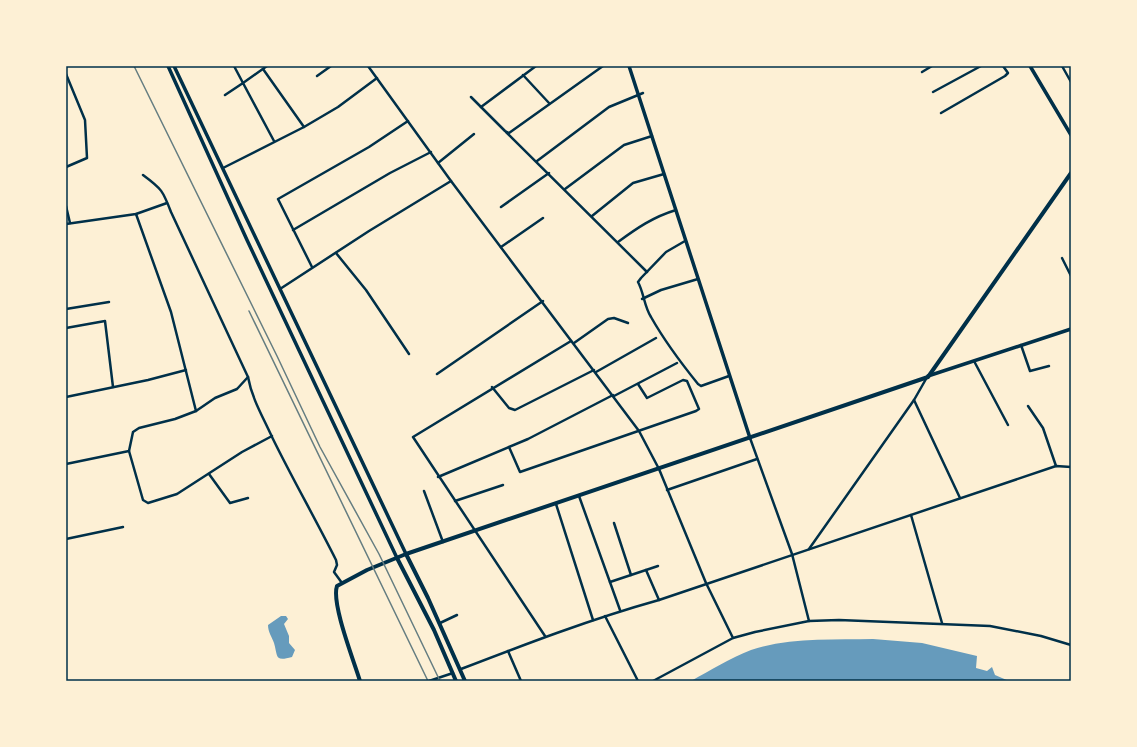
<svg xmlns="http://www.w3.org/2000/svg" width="1137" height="747" font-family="Cabin,sans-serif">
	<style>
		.water { fill: #669bbc }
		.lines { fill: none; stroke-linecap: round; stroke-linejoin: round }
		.minor { stroke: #003049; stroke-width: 2.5 }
		.tertiary { stroke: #003049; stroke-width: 3.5 }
		.secondary { stroke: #003049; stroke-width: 4 }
		.rail { stroke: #657d81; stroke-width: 1.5 }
		.neatline { fill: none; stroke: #003049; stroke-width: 1.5 }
	</style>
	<rect width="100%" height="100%" fill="#fdf0d5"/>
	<g class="water">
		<path d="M281,616H286L288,619L284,624L289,636V643L295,650L292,657C274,662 278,656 274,643C272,637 268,632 268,625Z"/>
		<path d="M873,639L922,643L977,656L976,668L987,671L992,667L995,675L1009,681H691C711,670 730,658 751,650C790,637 833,640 873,639Z"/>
	</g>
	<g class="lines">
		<g class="minor">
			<path d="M234,66L243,83L267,66"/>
			<path d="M368,66L451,181L639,431L659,469L706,583L733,638"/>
			<path d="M1062,66L1071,82"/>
			<path d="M263,69L304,127"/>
			<path d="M922,72L932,66"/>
			<path d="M66,74L85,120L87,158L66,167"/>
			<path d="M523,75L549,103"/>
			<path d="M317,76L331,66"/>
			<path d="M933,92L981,66"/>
			<path d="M225,95L243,83L274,141"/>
			<path d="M471,97L505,131L509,133L603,66"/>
			<path d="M481,107L536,66"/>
			<path d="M941,113L1005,76L1008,73L1003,66"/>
			<path d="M506,132L647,272"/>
			<path d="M537,161L609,107L643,93"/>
			<path d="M438,163L474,134"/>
			<path d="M223,168L304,127L338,107L377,78"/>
			<path d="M143,175C162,189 163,191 171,212L248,377C252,399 263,417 272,437C292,478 315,518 336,560L337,565L334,572L342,583"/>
			<path d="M565,189L624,145L652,136"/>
			<path d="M66,206L70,223"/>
			<path d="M501,207L549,173"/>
			<path d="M136,214L171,312L196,411"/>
			<path d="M592,216L633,183L664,174"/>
			<path d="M66,224L136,214L167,203"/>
			<path d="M293,230L390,173L431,152"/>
			<path d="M685,241L666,252L641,278L638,282C644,293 644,306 651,317C664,340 681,363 698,384L701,386L729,376"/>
			<path d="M618,242C637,228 653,217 676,210"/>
			<path d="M501,247L543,218"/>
			<path d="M336,253L366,290L409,354"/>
			<path d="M1062,258L1071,276"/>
			<path d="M312,267L278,199L369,147L408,121"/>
			<path d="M280,289L369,231L451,181"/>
			<path d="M642,299L661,290L698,279"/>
			<path d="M66,309L109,302"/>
			<path d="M66,328L105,321L113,387"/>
			<path d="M574,343L608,319L614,318L628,323"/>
			<path d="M1021,345L1030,371L1049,366"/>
			<path d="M974,361L1008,425"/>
			<path d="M596,372L656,338"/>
			<path d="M437,374L543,301"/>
			<path d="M248,377L237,389L215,398L196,411L175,419L139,428L133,432L129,451L143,500L148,503L177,494L242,452L272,436"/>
			<path d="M492,387L509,408L515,410L594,370"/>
			<path d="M614,396L677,363"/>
			<path d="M66,397L148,380L186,370"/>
			<path d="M914,400L960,498"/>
			<path d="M1028,406L1043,428L1056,466"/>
			<path d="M750,438L792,554L809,621"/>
			<path d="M509,447L520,472L696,411L699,409L687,381L683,380L647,398L638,384"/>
			<path d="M66,464L129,451"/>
			<path d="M209,474L230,503L248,498"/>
			<path d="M438,477L528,439L613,395"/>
			<path d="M667,490L757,459"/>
			<path d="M424,491L443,542"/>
			<path d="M579,496L620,610"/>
			<path d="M455,501L503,485"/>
			<path d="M556,504L593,620"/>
			<path d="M911,515L942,623"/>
			<path d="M614,523L631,575"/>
			<path d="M66,539L123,527"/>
			<path d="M809,549L914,400L926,379"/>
			<path d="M646,570L659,600"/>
			<path d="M610,582L658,566"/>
			<path d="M605,616L638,681"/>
			<path d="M440,623L457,615"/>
			<path d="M545,636L413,437L571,341"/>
			<path d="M508,651L521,681"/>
			<path d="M461,669C526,644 591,619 659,600L1056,466L1071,467"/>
			<path d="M429,681L453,673"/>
			<path d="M653,681L733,638L755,632L809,621L839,620L990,626L1041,636L1071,645"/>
		</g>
		<g class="tertiary">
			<path d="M168,66L247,240L397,558"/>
			<path d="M174,66L406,554"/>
			<path d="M629,66L750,438"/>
			<path d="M1030,66L1071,135"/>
			<path d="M928,376L1071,329"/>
		</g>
		<g class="secondary">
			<path d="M406,554L428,598L465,681"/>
			<path d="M397,558L434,630L456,681"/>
			<path d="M360,681C354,661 331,603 337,586L367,570L406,554L928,377L1071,173"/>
		</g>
		<g class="rail">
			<path d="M134,66L277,356L320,447L379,554L440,681"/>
			<path d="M249,311L428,681"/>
		</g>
	</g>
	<rect width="1137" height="747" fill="none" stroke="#fdf0d5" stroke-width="134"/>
	<rect x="67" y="67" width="1003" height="613" class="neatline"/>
</svg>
